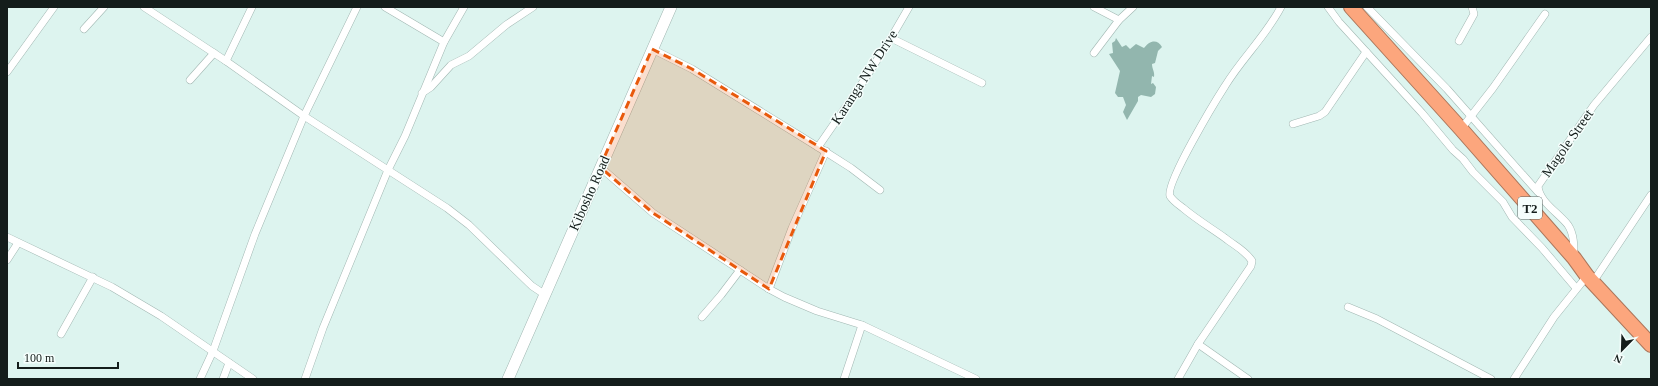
<svg xmlns="http://www.w3.org/2000/svg" width="1658" height="386" font-family="'Times New Roman',serif">
	<style>
		.water { fill: #92b6ae }
		.lines { fill: none; stroke-linecap: round; stroke-linejoin: round }
		.street-casing { stroke: #a1b7b2; stroke-width: 8 }
		.secondary-casing { stroke: #a1b7b2; stroke-width: 12 }
		.highway-casing { stroke: #ab765b; stroke-width: 16 }
		.street { stroke: #fff; stroke-width: 7 }
		.secondary { stroke: #fff; stroke-width: 11 }
		.highway { stroke: #fca67d; stroke-width: 14 }
		.marked { fill: #e8590c; fill-opacity: 0.2; stroke: #e8590c; stroke-width: 3; stroke-dasharray: 8 5; stroke-linejoin: round }
		.labels { text-anchor: middle; stroke-width: 3; stroke-linejoin: round; paint-order: stroke }
		.shield { fill: #f5fefc; stroke: #58605e; stroke-width: 1 }
		.shield-label { font-size: 13px; font-weight: bold; fill: #141d1b }
		.street-label { font-size: 14px; fill: #141d1b; stroke: #f5fefc }
	</style>
	<rect width="100%" height="100%" fill="#ddf4ef"/>
	<path class="water" d="M1116,38L1122,47L1126,45L1130,49L1136,44L1144,48C1149,41 1157,38 1162,47L1158,51L1155,63L1152,64C1152,69 1155,72 1154,77L1152,76L1151,84L1153,83L1156,87L1155,94L1151,97L1141,95L1138,97V101L1127,120L1123,112L1126,105L1123,97H1118L1115,93L1120,71L1109,54L1113,53L1112,43L1115,41Z"/>
	<g class="lines">
		<g class="street-casing">
			<g id="street">
				<path d="M144,7L226,61L304,116L447,208L469,225L532,286L544,294"/>
				<path d="M385,7L444,42"/>
				<path d="M1094,7L1119,20"/>
				<path d="M1328,7L1339,22L1422,113L1453,150L1463,159L1473,172L1503,202L1512,217L1542,248L1576,288"/>
				<path d="M1367,7L1447,89L1538,192"/>
				<path d="M84,29L104,7"/>
				<path d="M891,38L982,83"/>
				<path d="M1459,41L1474,14L1472,7"/>
				<path d="M652,49L692,69L818,147L851,168L880,190"/>
				<path d="M1094,53L1119,20L1133,7"/>
				<path d="M226,61L252,7"/>
				<path d="M7,72L54,7"/>
				<path d="M190,80L214,53"/>
				<path d="M422,93L431,87L451,65L469,56L506,25L533,7"/>
				<path d="M1293,124L1319,116L1325,112L1366,52"/>
				<path d="M1461,129L1493,88L1545,14"/>
				<path d="M818,147L861,85L891,38L909,7"/>
				<path d="M600,167L653,213L769,289L784,297L817,311L862,325L976,379"/>
				<path d="M7,237L112,287L161,316L253,379"/>
				<path d="M1574,256C1574,245 1574,234 1568,225C1559,213 1539,202 1538,186L1594,105L1651,37"/>
				<path d="M7,260L18,243"/>
				<path d="M1593,282L1651,195"/>
				<path d="M769,289L792,228L826,151"/>
				<path d="M1348,307L1377,319L1491,379"/>
				<path d="M702,317L721,295L740,270"/>
				<path d="M61,334L93,277"/>
				<path d="M1198,344L1248,379"/>
				<path d="M200,379L213,351L255,234L304,116L357,7"/>
				<path d="M223,379L229,363"/>
				<path d="M305,379L323,328L388,170L405,136L444,42L464,7"/>
				<path d="M844,379L862,325"/>
				<path d="M1178,379L1198,344L1251,266L1252,261C1245,250 1235,246 1225,238C1211,228 1196,219 1183,208C1179,205 1173,201 1170,196C1165,184 1216,100 1225,86C1242,58 1266,36 1281,7"/>
				<path d="M1514,379L1554,317L1587,276"/>
			</g>
		</g>
		<g class="secondary-casing">
			<path id="secondary" d="M508,379L671,7"/>
		</g>
		<g class="highway-casing">
			<path id="highway" d="M1351,7L1461,129L1574,258L1587,276L1651,345"/>
		</g>
		<use href="#street" class="street"/>
		<use href="#secondary" class="secondary"/>
		<use href="#highway" class="highway"/>
	</g>
	<path class="marked" d="M652,49L692,69L826,151L769,289L653,213L600,167Z"/>
	<g class="labels">
		<rect class="shield" x="1518" y="197" width="24" height="22" rx="3"/>
		<g class="shield-label">
			<text x="1530" y="213">T2</text>
		</g>
		<g class="street-label">
			<text transform="translate(864 77) rotate(-57)" y="5">Karanga NW Drive</text>
			<text transform="translate(1567 143) rotate(-55)" y="5">Magole Street</text>
			<text transform="translate(589 193) rotate(-66)" y="5">Kibosho Road</text>
		</g>
	</g>
	<rect width="1658" height="386" fill="none" stroke="#141d1b" stroke-width="16"/>
	<g transform="translate(1622 350) rotate(203)" stroke="#f5fefc" stroke-width="3" paint-order="stroke">
	<path d="M0-3L7 15L0 10L-7 15Z" fill="#141d1b"/>
	<text y="-6" font-size="11" font-weight="bold" text-anchor="middle" fill="#141d1b">N</text>
	</g>
	<path d="M18 362v6h100v-6" fill="none" stroke="#141d1b" stroke-width="2"/>
	<text x="24" y="362" font-size="12" fill="#141d1b" stroke="#f5fefc" stroke-width="3" paint-order="stroke">100 m</text>
</svg>
